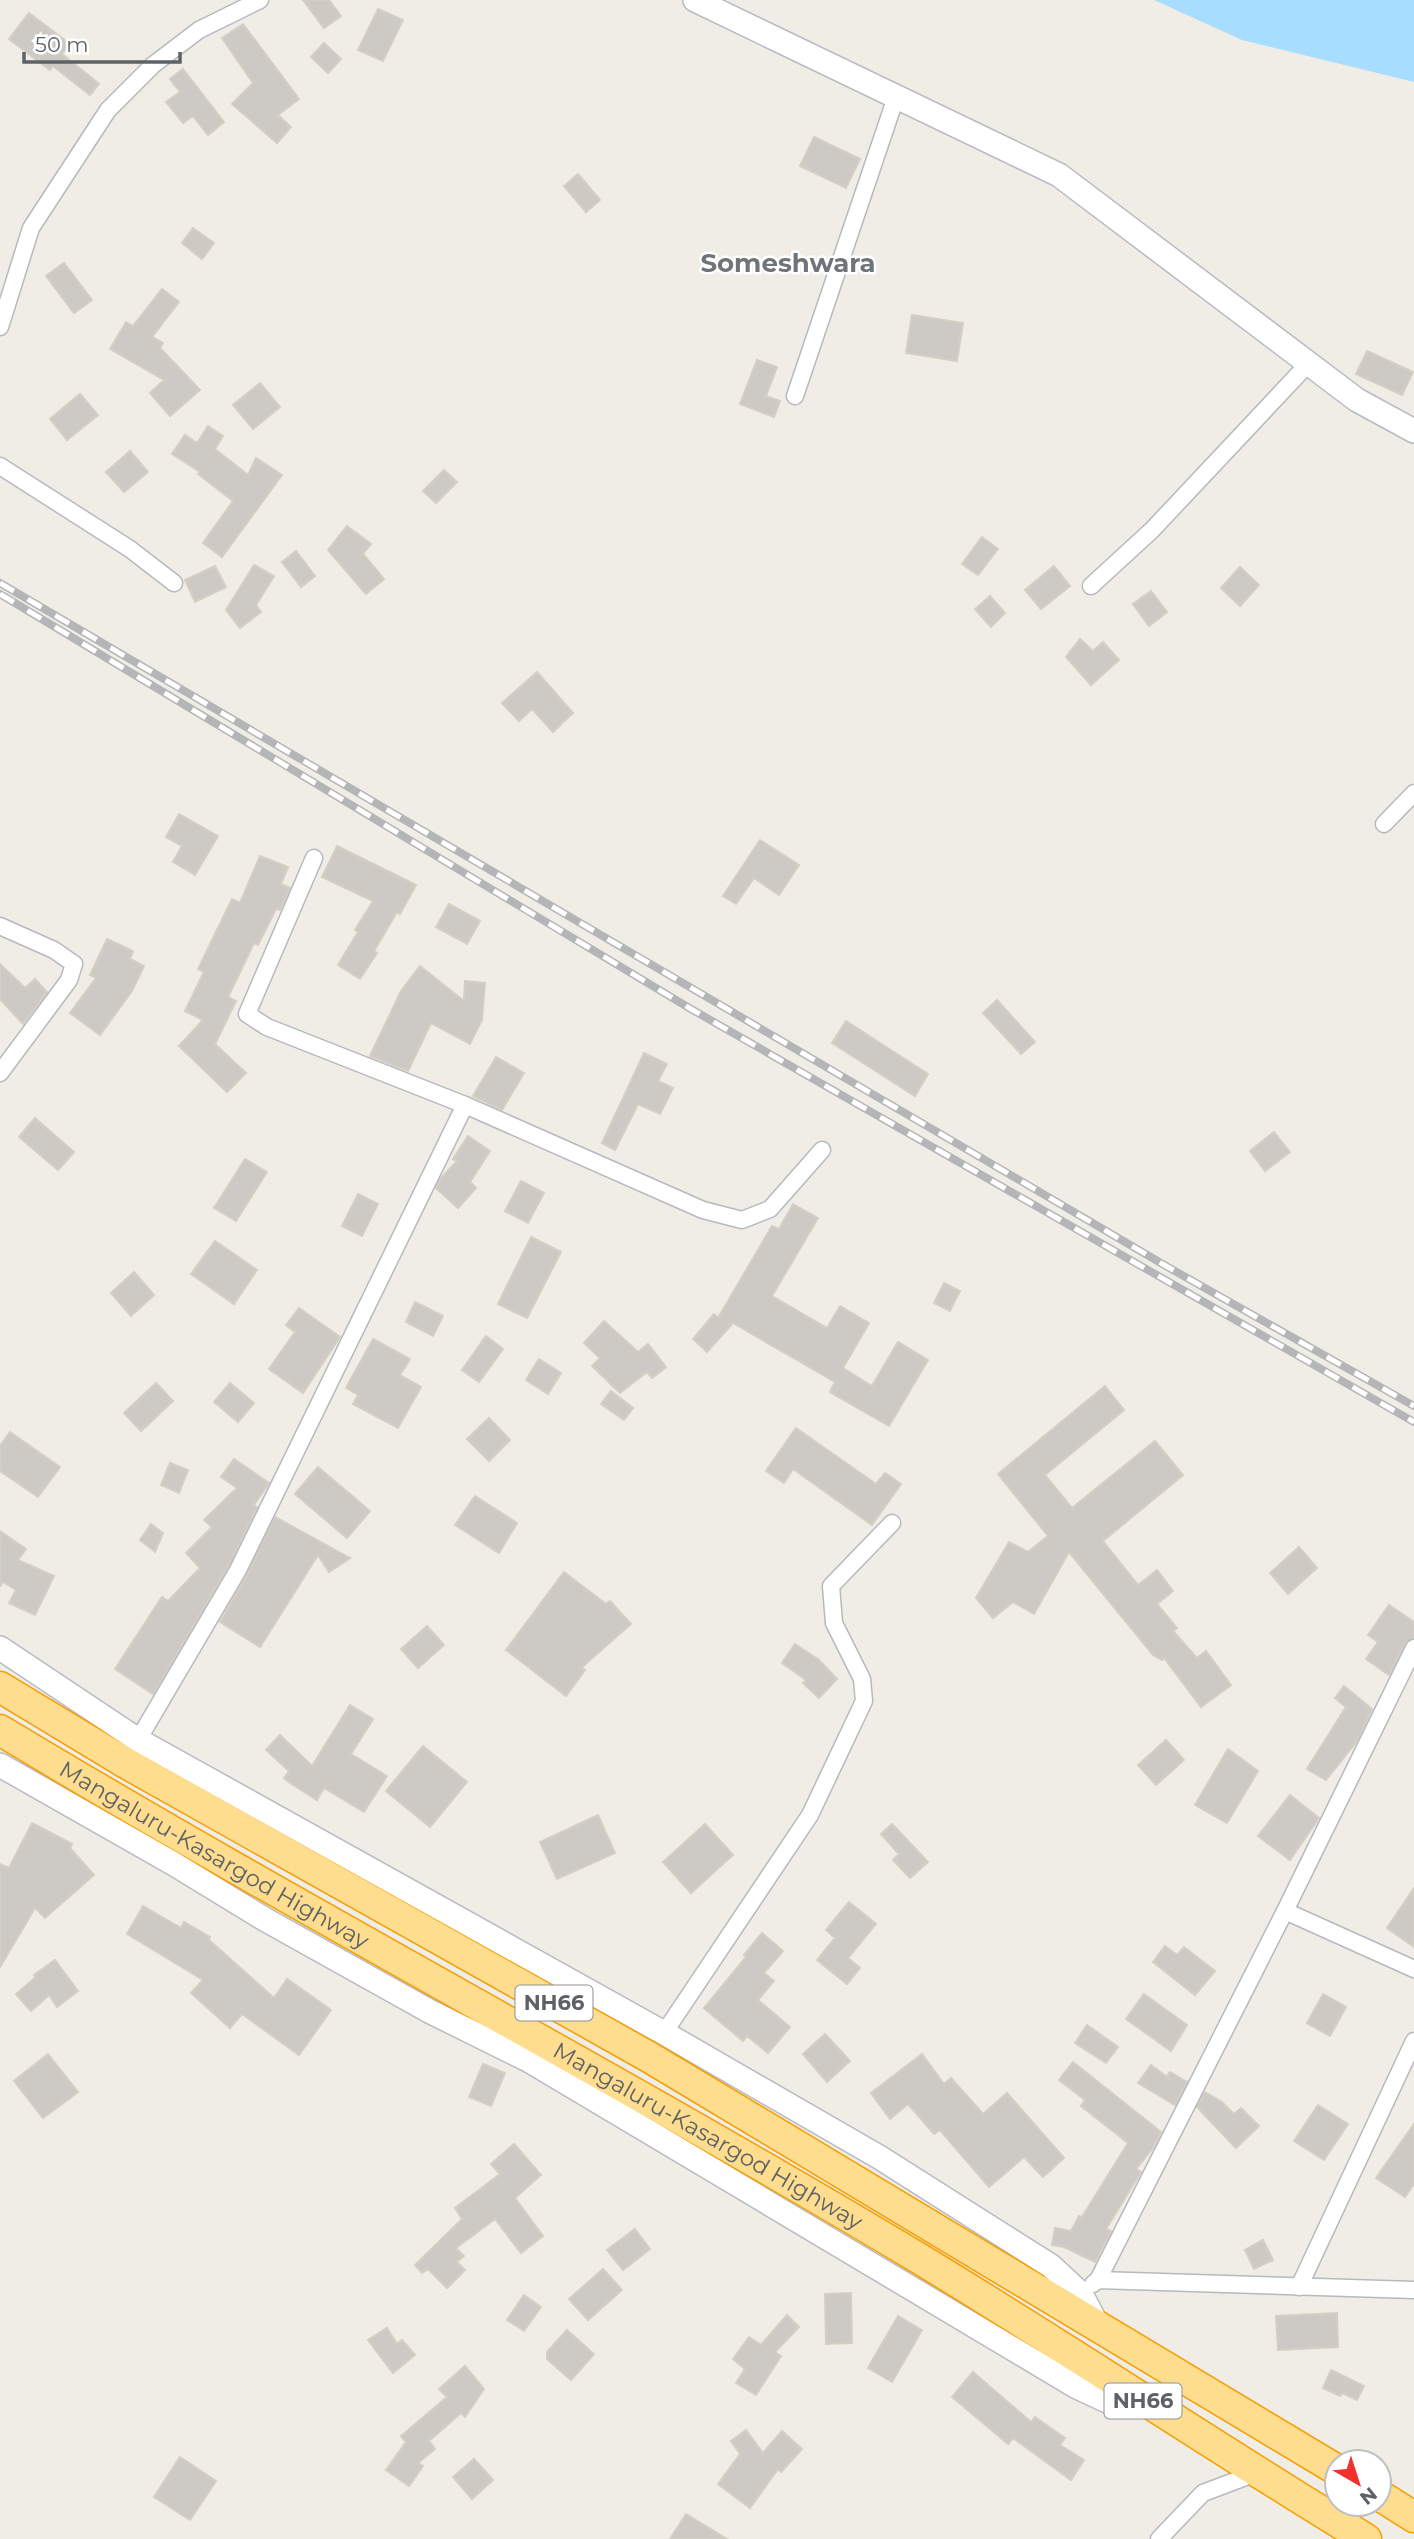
<svg xmlns="http://www.w3.org/2000/svg" width="1414" height="2539" font-family="Montserrat,sans-serif">
	<style>
		.water { fill: #a7ddff }
		.building { fill: #cdcac5; stroke: #d5cfc3; stroke-width: 2 }
		.lines { fill: none; stroke-linecap: round; stroke-linejoin: round }
		.street-casing { stroke: #b6b9bd; stroke-width: 19 }
		.secondary-casing { stroke: #b7bbc0; stroke-width: 26 }
		.highway-casing { stroke: #f69d00; stroke-width: 33 }
		.street { stroke: #fff; stroke-width: 16 }
		.secondary { stroke: #fff; stroke-width: 23 }
		.highway { stroke: #ffdd8e; stroke-width: 30 }
		.rail-casing { stroke: #b4b5b6; stroke-width: 8 }
		.rail { stroke: #fff; stroke-width: 5; stroke-dasharray: 16; stroke-linecap: butt }
		.labels { text-anchor: middle; stroke-width: 5; stroke-linejoin: round; paint-order: stroke }
		.shield { fill: #fff; stroke: #8e9195; stroke-width: 2 }
		.shield-label { font-size: 21px; font-weight: bold; fill: #5d6267 }
		.street-label { font-size: 23px; fill: #5d6267; stroke: #fff }
		.quarter-label { font-size: 26px; font-weight: bold; fill: #6e7479; stroke: #fff }
	</style>
	<rect width="100%" height="100%" fill="#f0ede6"/>
	<path class="water" d="M1154,0H1414V82L1242,40Z"/>
	<g class="building">
		<path d="M303,0H329L341,16L324,28Z"/>
		<path d="M378,9L403,20L383,61L358,50Z"/>
		<path d="M29,13L70,44L62,54L99,84L90,95L53,66L50,70L9,39Z"/>
		<path d="M243,24L299,99L278,115L291,127L277,143L232,104L253,83L222,38Z"/>
		<path d="M324,43L341,59L328,73L311,57Z"/>
		<path d="M183,69L224,122L208,135L193,116L183,123L166,102L180,92L170,79Z"/>
		<path d="M814,137L860,159L846,188L800,166Z"/>
		<path d="M578,174L600,200L586,212L564,186Z"/>
		<path d="M193,228L214,243L202,259L182,243Z"/>
		<path d="M64,263L92,300L74,313L46,276Z"/>
		<path d="M162,289L179,302L152,337L163,343L160,348L200,390L170,416L150,393L164,380L110,349L126,322L133,326Z"/>
		<path d="M912,315L963,323L957,361L906,353Z"/>
		<path d="M1367,351L1413,372L1402,395L1356,374Z"/>
		<path d="M757,360L777,367L766,396L780,401L774,417L740,404Z"/>
		<path d="M260,383L280,407L253,429L233,405Z"/>
		<path d="M80,394L98,415L67,440L50,419Z"/>
		<path d="M208,426L223,436L215,449L248,475L256,458L282,475L222,557L203,543L233,501L198,474L200,472L172,454L185,435L197,443Z"/>
		<path d="M130,451L148,472L124,492L106,472Z"/>
		<path d="M444,470L457,482L436,503L423,491Z"/>
		<path d="M347,526L371,544L363,554L384,579L366,594L328,550Z"/>
		<path d="M982,537L998,549L978,575L962,564Z"/>
		<path d="M296,551L315,576L301,587L282,562Z"/>
		<path d="M254,565L274,576L256,605L261,612L240,628L226,610Z"/>
		<path d="M215,566L226,587L195,602L185,580Z"/>
		<path d="M1054,566L1070,586L1041,609L1025,590Z"/>
		<path d="M1240,567L1259,585L1240,606L1221,588Z"/>
		<path d="M1151,591L1167,612L1149,626L1133,604Z"/>
		<path d="M990,596L1005,613L991,627L975,609Z"/>
		<path d="M1080,639L1093,651L1103,642L1119,660L1091,685L1066,657Z"/>
		<path d="M537,672L573,713L553,732L532,709L519,721L502,703Z"/>
		<path d="M179,814L218,836L195,875L173,862L182,846L166,837Z"/>
		<path d="M760,840L799,865L779,895L754,878L736,904L723,896Z"/>
		<path d="M337,846L416,885L400,914L397,912L374,951L377,953L360,979L338,965L358,932L355,930L373,901L322,877Z"/>
		<path d="M260,856L288,867L281,884L290,888L280,910L276,909L258,945L254,943L228,997L236,1001L215,1044L246,1073L227,1092L179,1046L203,1020L185,1011L204,972L198,969L232,899L240,903Z"/>
		<path d="M449,904L480,921L467,944L436,927Z"/>
		<path d="M107,939L133,951L130,959L144,966L132,991L100,1035L70,1013L96,978L90,975Z"/>
		<path d="M0,964L25,988L35,979L47,992L23,1024L0,999Z"/>
		<path d="M420,966L464,1001L465,981L485,983L482,1020L470,1044L431,1023L408,1071L370,1056L401,991Z"/>
		<path d="M997,1000L1035,1042L1021,1054L983,1013Z"/>
		<path d="M846,1021L928,1074L915,1096L832,1043Z"/>
		<path d="M644,1053L667,1064L658,1081L673,1088L660,1114L638,1104L615,1150L602,1143Z"/>
		<path d="M496,1057L524,1073L502,1110L473,1096Z"/>
		<path d="M35,1118L74,1152L58,1170L19,1137Z"/>
		<path d="M1274,1132L1290,1152L1265,1171L1250,1151Z"/>
		<path d="M468,1136L490,1151L470,1182L476,1188L458,1208L436,1188L441,1178L457,1161L453,1159Z"/>
		<path d="M245,1159L267,1172L236,1221L214,1208Z"/>
		<path d="M521,1181L544,1193L528,1223L505,1211Z"/>
		<path d="M358,1194L378,1204L362,1236L342,1226Z"/>
		<path d="M793,1204L818,1218L772,1296L827,1328L840,1306L869,1323L843,1368L872,1386L898,1342L928,1360L889,1426L830,1392L835,1382L733,1323L707,1352L693,1339L714,1314L718,1318L772,1226L779,1229Z"/>
		<path d="M531,1237L561,1252L527,1318L498,1304Z"/>
		<path d="M215,1241L257,1270L234,1304L191,1274Z"/>
		<path d="M134,1272L154,1295L131,1316L111,1293Z"/>
		<path d="M944,1283L960,1291L950,1311L934,1303Z"/>
		<path d="M415,1302L443,1316L433,1336L406,1322Z"/>
		<path d="M299,1308L340,1337L303,1393L269,1369L295,1332L286,1325Z"/>
		<path d="M604,1321L638,1352L648,1344L666,1367L652,1378L647,1372L620,1393L592,1366L600,1358L584,1343Z"/>
		<path d="M486,1336L503,1349L479,1382L462,1370Z"/>
		<path d="M373,1339L410,1359L400,1375L421,1387L398,1428L353,1404L358,1395L346,1388Z"/>
		<path d="M539,1359L561,1373L548,1394L526,1380Z"/>
		<path d="M156,1383L173,1401L141,1431L124,1413Z"/>
		<path d="M230,1383L254,1403L238,1422L214,1402Z"/>
		<path d="M1105,1386L1124,1410L1045,1475L1072,1508L1155,1441L1183,1475L1103,1541L1138,1585L1157,1570L1173,1591L1157,1604L1177,1628L1173,1631L1197,1658L1206,1651L1231,1685L1201,1707L1164,1658L1162,1660L1153,1655L1069,1552L1034,1614L1013,1602L993,1618L976,1598L1009,1542L1028,1552L1048,1536L998,1474Z"/>
		<path d="M611,1391L633,1408L624,1420L601,1404Z"/>
		<path d="M489,1418L510,1440L489,1461L467,1439Z"/>
		<path d="M796,1428L876,1484L885,1473L901,1484L872,1525L793,1469L784,1483L766,1471Z"/>
		<path d="M10,1432L60,1467L38,1497L0,1471V1446Z"/>
		<path d="M234,1459L269,1483L254,1505L257,1507L229,1565L153,1694L115,1669L162,1597L168,1601L200,1568L186,1553L212,1527L204,1520L237,1488L221,1477Z"/>
		<path d="M170,1463L188,1470L179,1493L161,1485Z"/>
		<path d="M318,1467L370,1511L347,1538L295,1494Z"/>
		<path d="M475,1496L517,1523L499,1553L455,1525Z"/>
		<path d="M275,1517L350,1558L329,1572L318,1555L260,1647L220,1622L247,1575Z"/>
		<path d="M151,1524L163,1533L155,1552L140,1540Z"/>
		<path d="M0,1531L26,1549L18,1560L54,1576L35,1615L9,1603L16,1590L3,1582L0,1586Z"/>
		<path d="M1299,1547L1317,1568L1288,1594L1270,1573Z"/>
		<path d="M564,1572L606,1604L610,1601L631,1624L581,1668L585,1670L566,1696L506,1650Z"/>
		<path d="M1389,1605L1414,1622V1638L1405,1643L1389,1675L1366,1659L1378,1642L1368,1635Z"/>
		<path d="M427,1626L444,1645L418,1668L401,1649Z"/>
		<path d="M795,1644L819,1660L837,1679L819,1698L803,1683L806,1680L782,1663Z"/>
		<path d="M1344,1686L1372,1709L1357,1741L1326,1780L1307,1769L1346,1707L1335,1698Z"/>
		<path d="M350,1705L373,1719L351,1754L387,1776L364,1812L324,1788L317,1800L290,1783L284,1778L289,1771L266,1750L280,1735L312,1766Z"/>
		<path d="M1166,1740L1184,1760L1156,1785L1138,1765Z"/>
		<path d="M423,1746L467,1782L430,1827L386,1791Z"/>
		<path d="M1228,1749L1258,1771L1227,1823L1195,1805Z"/>
		<path d="M1290,1795L1319,1818L1290,1860L1258,1836Z"/>
		<path d="M598,1815L615,1853L557,1879L540,1842Z"/>
		<path d="M32,1823L72,1844L70,1848L94,1875L45,1918L35,1908L0,1967V1864L9,1868Z"/>
		<path d="M705,1824L733,1855L691,1893L663,1862Z"/>
		<path d="M892,1824L928,1862L910,1878L893,1860L899,1854L881,1834Z"/>
		<path d="M1414,1888V1947L1387,1928Z"/>
		<path d="M849,1902L876,1924L848,1958L860,1968L847,1984L817,1960L835,1938L826,1930Z"/>
		<path d="M143,1906L181,1928L184,1922L210,1937L209,1940L274,1998L287,1979L331,2010L299,2055L242,2014L230,2028L191,1993L203,1980L127,1934Z"/>
		<path d="M762,1933L783,1951L764,1973L774,1981L758,2000L790,2027L768,2053L747,2036L743,2041L704,2008L746,1957L744,1955Z"/>
		<path d="M1165,1946L1177,1955L1184,1947L1215,1971L1195,1995L1153,1962Z"/>
		<path d="M55,1960L78,1991L57,2007L49,1995L31,2011L16,1994L36,1977L34,1975Z"/>
		<path d="M1144,1994L1187,2025L1171,2051L1126,2019Z"/>
		<path d="M1323,1994L1346,2007L1330,2036L1307,2023Z"/>
		<path d="M1087,2025L1118,2047L1106,2063L1075,2043Z"/>
		<path d="M825,2034L850,2061L827,2082L803,2054Z"/>
		<path d="M48,2054L78,2092L43,2118L14,2081Z"/>
		<path d="M922,2054L944,2084L951,2078L983,2114L1007,2093L1064,2158L1043,2177L1024,2157L989,2187L940,2130L934,2134L908,2104L890,2119L871,2093Z"/>
		<path d="M1073,2062L1161,2132L1153,2148L1136,2169L1141,2172L1106,2229L1111,2231L1095,2262L1064,2247L1052,2245L1055,2228L1071,2231L1079,2216L1082,2217L1128,2143L1081,2106L1085,2100L1059,2080Z"/>
		<path d="M483,2064L505,2073L491,2106L469,2097Z"/>
		<path d="M1151,2065L1171,2080L1167,2076L1170,2072L1187,2082L1175,2105L1138,2083Z"/>
		<path d="M1205,2092L1222,2102L1234,2114L1241,2108L1259,2126L1236,2148L1197,2107Z"/>
		<path d="M1318,2105L1348,2124L1324,2160L1294,2141Z"/>
		<path d="M1414,2124V2184L1405,2197L1376,2178Z"/>
		<path d="M514,2144L541,2175L515,2198L543,2236L521,2253L495,2219L456,2248L464,2256L457,2262L465,2270L447,2288L428,2269L422,2273L415,2265L462,2219L455,2208L500,2174L491,2164Z"/>
		<path d="M635,2229L650,2249L623,2270L607,2250Z"/>
		<path d="M1263,2240L1273,2260L1254,2269L1245,2250Z"/>
		<path d="M603,2269L622,2290L588,2320L569,2299Z"/>
		<path d="M851,2293L852,2343L826,2344L825,2294Z"/>
		<path d="M524,2295L541,2307L524,2331L507,2320Z"/>
		<path d="M1337,2313L1338,2347L1278,2350L1276,2316Z"/>
		<path d="M787,2315L799,2327L775,2352L781,2356L756,2395L736,2383L745,2369L733,2359L749,2337L761,2345Z"/>
		<path d="M898,2316L922,2330L892,2382L868,2368Z"/>
		<path d="M387,2328L397,2344L402,2340L415,2355L393,2373L368,2340Z"/>
		<path d="M567,2330L594,2354L571,2380L547,2359V2352Z"/>
		<path d="M465,2366L484,2389L465,2417L461,2413L429,2441L435,2449L418,2463L423,2466L409,2486L386,2470L406,2442L401,2436L447,2397L439,2389Z"/>
		<path d="M1331,2370L1364,2386L1357,2400L1342,2393L1340,2396L1323,2388Z"/>
		<path d="M973,2372L1031,2422L1035,2417L1065,2438L1060,2445L1084,2460L1071,2480L1013,2438L1008,2444L952,2397Z"/>
		<path d="M746,2430L763,2453L782,2431L802,2449L781,2472L778,2469L750,2508L718,2484L740,2454L731,2441Z"/>
		<path d="M180,2457L216,2481L190,2520L154,2497Z"/>
		<path d="M474,2459L493,2480L472,2499L453,2477Z"/>
		<path d="M686,2514L727,2539H670Z"/>
	</g>
	<g class="lines">
		<g class="street-casing">
			<g id="street">
				<path d="M0,327L31,228L108,110L153,65L199,30L260,0"/>
				<path d="M795,396L896,97"/>
				<path d="M0,466L130,549L174,583"/>
				<path d="M1091,586L1152,530L1308,364"/>
				<path d="M1384,824L1414,793"/>
				<path d="M314,858L247,1014L267,1027L465,1105L703,1210L742,1220L770,1209L822,1150"/>
				<path d="M0,926L54,950L74,964L69,980L0,1073"/>
				<path d="M138,1740L238,1570L465,1105"/>
				<path d="M1285,1911L1414,1969"/>
				<path d="M664,2033L810,1815L864,1701L862,1679L834,1623L831,1586L892,1523"/>
				<path d="M1098,2280L1285,1911L1414,1648"/>
				<path d="M1093,2284L1098,2280L1414,2290"/>
				<path d="M1299,2287L1414,2041"/>
				<path d="M1159,2539L1203,2493L1256,2473"/>
			</g>
		</g>
		<g class="secondary-casing">
			<g id="secondary">
				<path d="M695,0L1059,175L1357,400L1414,431"/>
				<path d="M0,1648L138,1740L664,2033L879,2157L1051,2266L1081,2294L1099,2328"/>
				<path d="M0,1765L174,1864L266,1920L429,2011L530,2061L1077,2387L1118,2406L1150,2405"/>
			</g>
		</g>
		<g class="highway-casing">
			<g id="highway">
				<path d="M0,1687L124,1762L649,2057L1337,2470"/>
				<path id="s1" d="M0,1730C303,1913 617,2077 920,2259C1070,2350 1216,2448 1366,2539"/>
				<path d="M1379,2495L1414,2517"/>
			</g>
		</g>
		<use href="#street" class="street"/>
		<use href="#secondary" class="secondary"/>
		<use href="#highway" class="highway"/>
		<g class="rail-casing">
			<g id="rail">
				<path d="M0,583L1166,1266L1414,1406"/>
				<path d="M0,594L691,1009L1414,1422"/>
			</g>
		</g>
		<use href="#rail" class="rail"/>
	</g>
	<g class="labels">
		<g class="shield">
			<rect x="515.5" y="1985.5" width="77" height="35" rx="5"/>
			<rect x="1104.5" y="2383.5" width="77" height="35" rx="5"/>
		</g>
		<g class="shield-label">
			<text x="554" y="2010">NH66</text>
			<text x="1143" y="2408">NH66</text>
		</g>
		<g class="street-label">
			<text dy="8" stroke="none"><textPath href="#s1" startOffset="248">Mangaluru-Kasargod Highway</textPath></text>
			<text dy="8" stroke="none"><textPath href="#s1" startOffset="816">Mangaluru-Kasargod Highway</textPath></text>
		</g>
		<g class="quarter-label">
			<text x="788" y="272">Someshwara</text>
		</g>
	</g>
	<g transform="translate(1358 2483) rotate(141)"><circle r="33" fill="#ffffff" stroke="#bec0c2" stroke-width="2"/>
	<path d="M0-5L12 26L0 18L-12 26Z" fill="#f1312b"/>
	<text y="-10" font-size="19" font-weight="bold" text-anchor="middle" fill="#5d6267">N</text>
	</g>
	<path d="M24 52v10h156v-10" fill="none" stroke="#5d6267" stroke-width="3.5"/>
	<text x="35" y="52" font-size="21" fill="#5d6267" stroke="#ffffff" stroke-width="5" paint-order="stroke">50 m</text>
</svg>
